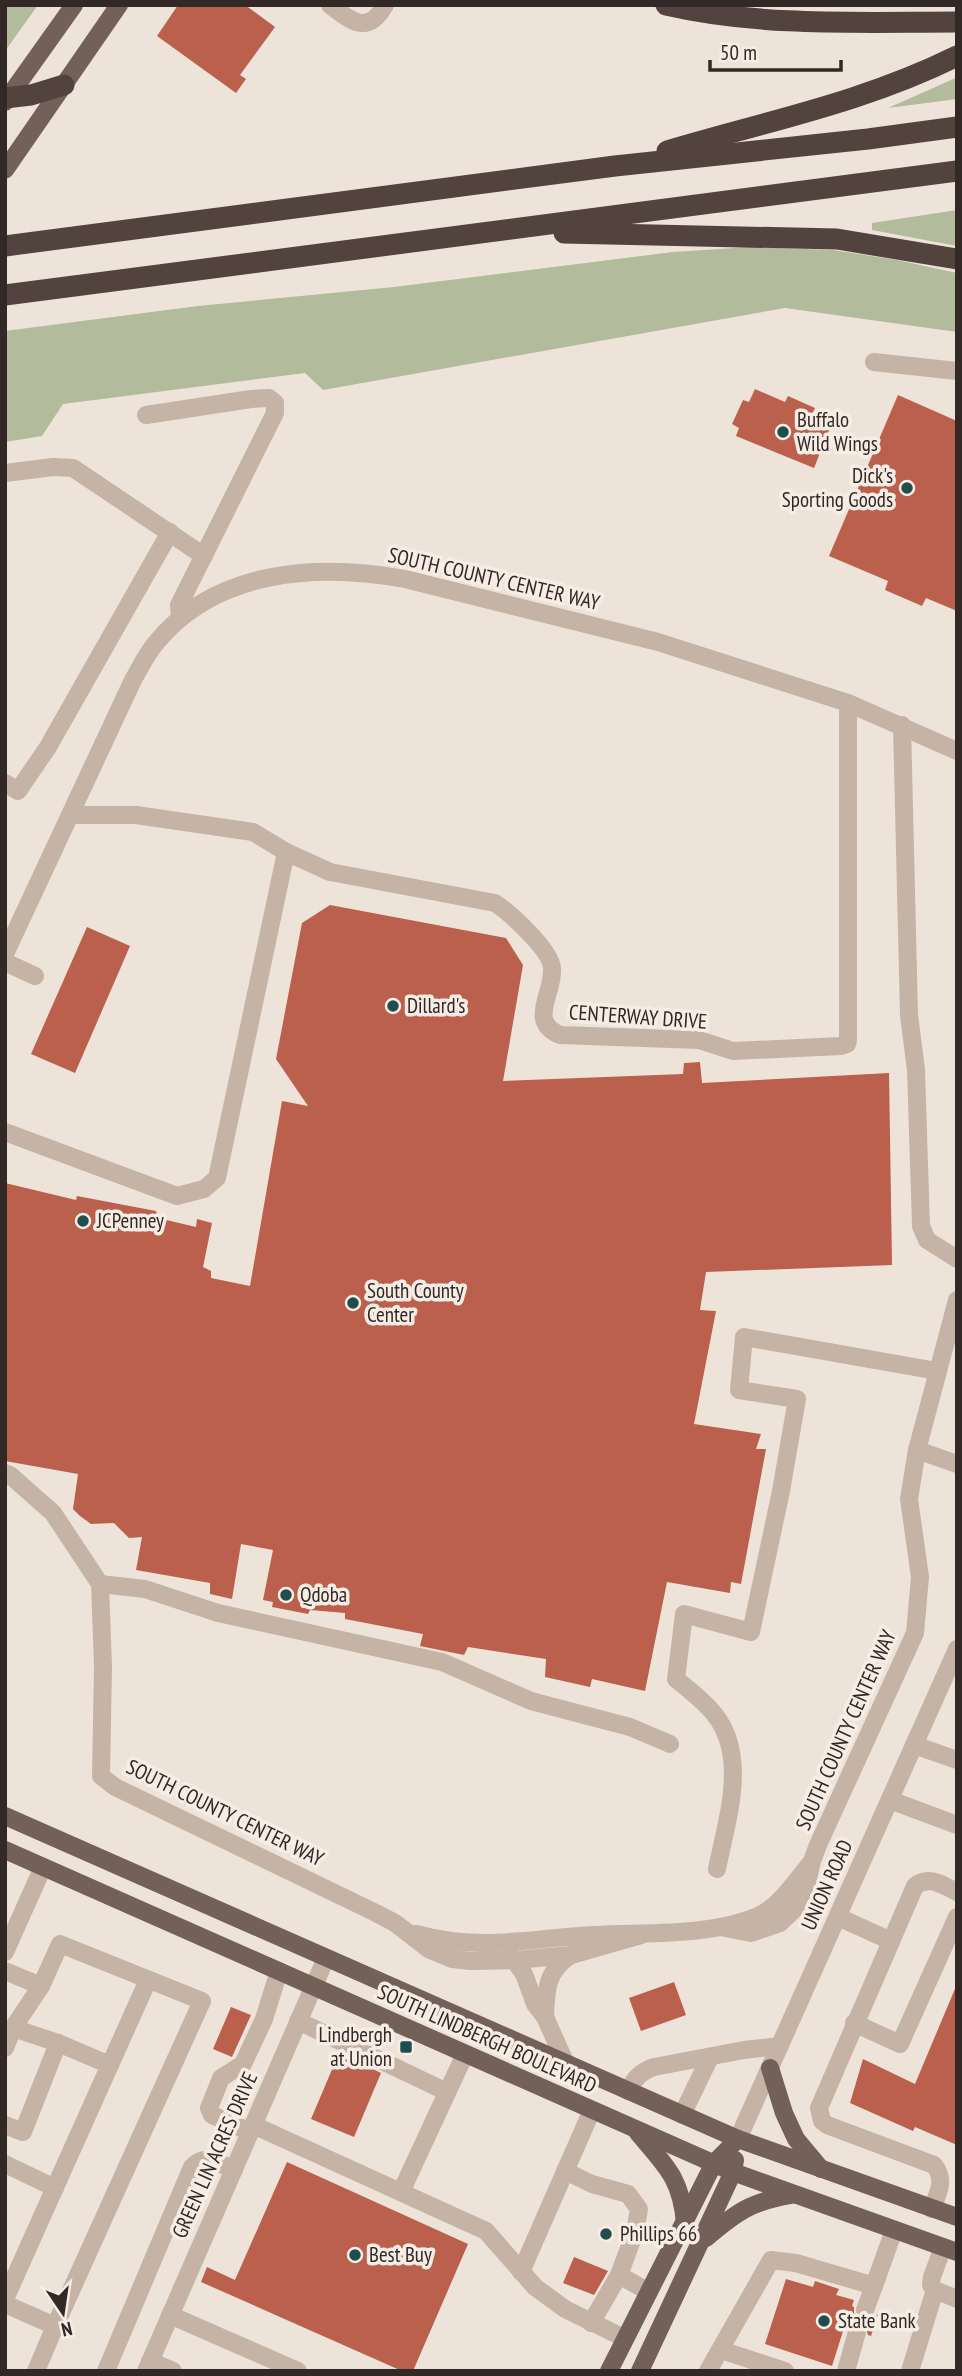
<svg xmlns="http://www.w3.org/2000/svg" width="962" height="2376" font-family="'PT Sans Narrow',sans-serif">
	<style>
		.green { fill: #b2bb9b }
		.building { fill: #ba604c }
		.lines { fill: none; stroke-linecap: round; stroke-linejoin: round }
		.minor { stroke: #c5b3a6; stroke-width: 18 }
		.major { stroke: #726059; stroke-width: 18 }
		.highway { stroke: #52433e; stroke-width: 21 }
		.poi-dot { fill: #204e4f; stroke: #f7ede5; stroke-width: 2.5 }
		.labels { text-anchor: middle; stroke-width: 7; stroke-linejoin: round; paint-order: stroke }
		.poi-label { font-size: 21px; fill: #322926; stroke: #f7ede5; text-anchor: start }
		.street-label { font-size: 21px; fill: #322926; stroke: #f7ede5 }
	</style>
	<rect width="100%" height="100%" fill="#eee3d9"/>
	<g class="green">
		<path d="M5,5H38L5,51Z"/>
		<path d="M957,77V99L888,108L949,81Z"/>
		<path d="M957,210V246L872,230V223Z"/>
		<path d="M751,247L833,250L897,260L957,273V332L785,308L323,390L305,373L63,404L42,436L5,442V331L198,306L394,287L673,252Z"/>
	</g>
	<g class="building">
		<path d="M178,5H245L275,27L240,75L246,79L236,93L157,36Z"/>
		<path d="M755,389L785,402L788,396L815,408L812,414L821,418L819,423L830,428L814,468L736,436L739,428L732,424L743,400L749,402Z"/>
		<path d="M898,395L957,421V611L926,598L922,606L885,590L888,581L829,556Z"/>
		<path d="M330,905L506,938L523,965L503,1081L683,1074L684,1063L700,1062L702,1083L889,1073L892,1265L706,1272L700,1310L716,1311L694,1424L761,1434L756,1449H766L741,1584L731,1582L730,1593L667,1582L645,1691L592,1679L590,1687L545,1677L546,1659L468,1647L464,1655L420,1646L423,1634L345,1619V1613L310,1610L308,1614L272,1607L273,1602L263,1600L273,1550L241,1544L232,1599L210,1594V1583L136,1570L142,1537L129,1538L114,1523L91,1524L80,1516L73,1509L78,1474L5,1461V1183L76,1200L77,1196L156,1211L158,1218L196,1227L197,1219L212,1223L203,1267L211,1271V1278L250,1286L282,1101L308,1106L276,1059L302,923Z"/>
		<path d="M87,927L130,946L75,1073L31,1054Z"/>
		<path d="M674,1982L686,2015L641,2031L629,1998Z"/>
		<path d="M957,1984V2145L915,2127L913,2131L850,2103L863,2059L915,2084Z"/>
		<path d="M231,2007L251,2015L232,2057L213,2049Z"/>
		<path d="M339,2053L381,2073L354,2137L311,2119Z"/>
		<path d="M287,2162L468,2244L413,2371H402L201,2282L207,2267L235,2280Z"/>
		<path d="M574,2257L608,2271L594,2295L563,2283Z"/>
		<path d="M786,2279L813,2287L815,2281L839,2289L836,2295L854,2300L852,2306L854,2307V2313L860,2320L868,2321L878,2314L871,2336L868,2335L865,2324L859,2321L850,2323L846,2328H844L832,2366L765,2344Z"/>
	</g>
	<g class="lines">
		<g class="minor">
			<path d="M330,5C351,21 368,36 385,5"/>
			<path d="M874,362L957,371"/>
			<path d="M146,415L251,399L269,398L275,403V413L179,605L180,618"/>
			<path d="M5,473L53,467L73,468L204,556"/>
			<path d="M902,725L909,1015L916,1070L921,1226L927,1240L957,1259"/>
			<path d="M5,783L18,791L48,747L170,532"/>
			<path d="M71,815H136L253,832L286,852L330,872L495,903C509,912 551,950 552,968C554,994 527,1021 560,1035L699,1040L733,1051L841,1046L847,1044L848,1040V703"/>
			<path d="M5,954L133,680C140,668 146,655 155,644C215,569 318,563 405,579L658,642L848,703L957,751"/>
			<path d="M5,962L35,976"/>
			<path d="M5,1132L177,1196L204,1189L217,1178L286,852"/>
			<path d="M957,1300L917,1450L957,1464"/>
			<path d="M5,1473L10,1475L53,1513L100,1584L103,1666L101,1776L115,1787L376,1913L395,1923L430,1950L452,1959L471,1961L516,1960L571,1955L641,1935"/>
			<path d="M100,1584L145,1589L218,1613L442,1662L531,1701L630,1727L670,1744"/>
			<path d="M914,1745L957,1760"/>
			<path d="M890,1800L957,1825"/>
			<path d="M717,1869C727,1818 751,1751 709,1708C699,1697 687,1688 676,1679L684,1614L751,1632L781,1491L797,1399L739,1390L744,1337L937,1371"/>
			<path d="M838,1917L891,1941"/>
			<path d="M720,1927L751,1933L780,1923L803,1901L812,1861L818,1845L915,1633L920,1577L909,1499L917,1450"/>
			<path d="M416,1934C483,1952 528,1938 595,1935C647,1932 708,1937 758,1916C779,1907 795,1882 810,1864"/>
			<path d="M5,1952L43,1867"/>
			<path d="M509,1953L524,1974L535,2004L545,2017L566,2064"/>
			<path d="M5,1971L41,1986L60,1944L202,2001L55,2326L5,2304"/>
			<path d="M545,2017C546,1990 546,1971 571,1955"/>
			<path d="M298,2021L447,2092"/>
			<path d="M854,2023L900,2044L957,1917"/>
			<path d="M13,2028L58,2043L110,2065"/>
			<path d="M5,2048L13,2028L41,1986"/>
			<path d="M628,2091C635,2078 640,2072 654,2067L744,2050L780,2046"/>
			<path d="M682,2115L710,2057"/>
			<path d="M5,2125L23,2132L58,2043"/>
			<path d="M253,2125L486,2231L535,2287L565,2309L624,2338"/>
			<path d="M250,2132L212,2115L209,2108L221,2078L243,2064L264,2019L279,1971"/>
			<path d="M738,2139L957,1649"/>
			<path d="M5,2164L55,2188"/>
			<path d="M565,2171L592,2184L628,2194L639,2209L635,2232L619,2275"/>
			<path d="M401,2192L465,2054"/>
			<path d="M932,2209C938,2193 946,2180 934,2165L827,2125L822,2121L819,2108L915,1886C929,1875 942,1885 957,1892"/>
			<path d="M943,2247L932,2277L931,2285L935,2290L957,2299"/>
			<path d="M521,2272L592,2110"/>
			<path d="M5,2299L148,1980"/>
			<path d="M865,2310L874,2286"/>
			<path d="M170,2315L298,2371"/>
			<path d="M591,2323L619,2275L649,2292"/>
			<path d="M721,2350L785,2371"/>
			<path d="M150,2361L173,2371"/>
			<path d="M36,2371L55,2326"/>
			<path d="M106,2371L192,2167C205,2153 218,2163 234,2170"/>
			<path d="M146,2371L326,1958"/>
			<path d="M708,2371L771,2260L796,2263L874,2286L894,2230"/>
			<path d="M846,2371L857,2332"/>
			<path d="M910,2371L935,2290"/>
		</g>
		<g class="major">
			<path d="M5,102L74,5"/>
			<path d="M5,170L119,5"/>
			<path d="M5,1816L738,2139L957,2217"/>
			<path d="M5,1850L733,2172L957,2252"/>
			<path d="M770,2068L784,2113L796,2139L821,2169"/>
			<path d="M638,2133C666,2166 681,2178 685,2223"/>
			<path d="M706,2238C737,2212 750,2202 791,2195"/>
			<path d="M609,2371L714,2163L738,2139"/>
			<path d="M640,2371L733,2172L735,2160"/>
		</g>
		<g class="highway">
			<path d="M666,5C761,27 860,22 957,22"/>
			<path d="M5,98L31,95L64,85"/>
			<path d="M667,151C767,121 862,103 957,56"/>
			<path d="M564,233L837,239L957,259"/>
			<path d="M5,246L615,166L868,139L957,127"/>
			<path d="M5,295L957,171"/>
		</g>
	</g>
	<g class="poi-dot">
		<circle cx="783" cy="432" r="7"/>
		<circle cx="907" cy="488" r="7"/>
		<circle cx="393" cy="1006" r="7"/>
		<circle cx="83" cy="1221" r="7"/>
		<circle cx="353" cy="1303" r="7"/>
		<circle cx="286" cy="1595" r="7"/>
		<rect x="399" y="2040" width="14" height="14" rx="3.5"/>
		<circle cx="606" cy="2234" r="7"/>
		<circle cx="355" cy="2255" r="7"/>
		<circle cx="824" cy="2321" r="7"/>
	</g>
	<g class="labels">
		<g class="poi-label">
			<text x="797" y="427">Buffalo<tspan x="797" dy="24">Wild Wings</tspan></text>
			<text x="893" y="483" text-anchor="end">Dick's<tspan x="893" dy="24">Sporting Goods</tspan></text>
			<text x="407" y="1013">Dillard's</text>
			<text x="97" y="1228">JCPenney</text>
			<text x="367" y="1298">South County<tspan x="367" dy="24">Center</tspan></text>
			<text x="300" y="1602">Qdoba</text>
			<text x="392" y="2042" text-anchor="end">Lindbergh<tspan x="392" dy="24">at Union</tspan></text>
			<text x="620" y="2241">Phillips 66</text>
			<text x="369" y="2262">Best Buy</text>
			<text x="838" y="2328">State Bank</text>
		</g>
		<g class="street-label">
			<text transform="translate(494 579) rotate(13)" y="7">SOUTH COUNTY CENTER WAY</text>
			<text transform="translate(638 1017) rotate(4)" y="7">CENTERWAY DRIVE</text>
			<text transform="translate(846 1730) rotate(-66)" y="7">SOUTH COUNTY CENTER WAY</text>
			<text transform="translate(225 1813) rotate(26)" y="7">SOUTH COUNTY CENTER WAY</text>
			<text transform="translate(827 1885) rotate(-66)" y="7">UNION ROAD</text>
			<text transform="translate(487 2039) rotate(24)" y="7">SOUTH LINDBERGH BOULEVARD</text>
			<text transform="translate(215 2155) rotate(-66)" y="7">GREEN LIN ACRES DRIVE</text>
		</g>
	</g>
	<rect width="962" height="2376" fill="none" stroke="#322926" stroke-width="14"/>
	<g transform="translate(63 2313) rotate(167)" stroke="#f7ede5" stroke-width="5" paint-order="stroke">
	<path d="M0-5L12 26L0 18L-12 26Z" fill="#322926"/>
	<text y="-10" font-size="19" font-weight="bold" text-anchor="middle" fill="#322926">N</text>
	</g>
	<path d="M710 60v10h131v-10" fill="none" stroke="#322926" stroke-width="3.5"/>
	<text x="720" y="60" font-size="21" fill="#322926" stroke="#f7ede5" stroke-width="5" paint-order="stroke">50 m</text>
</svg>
